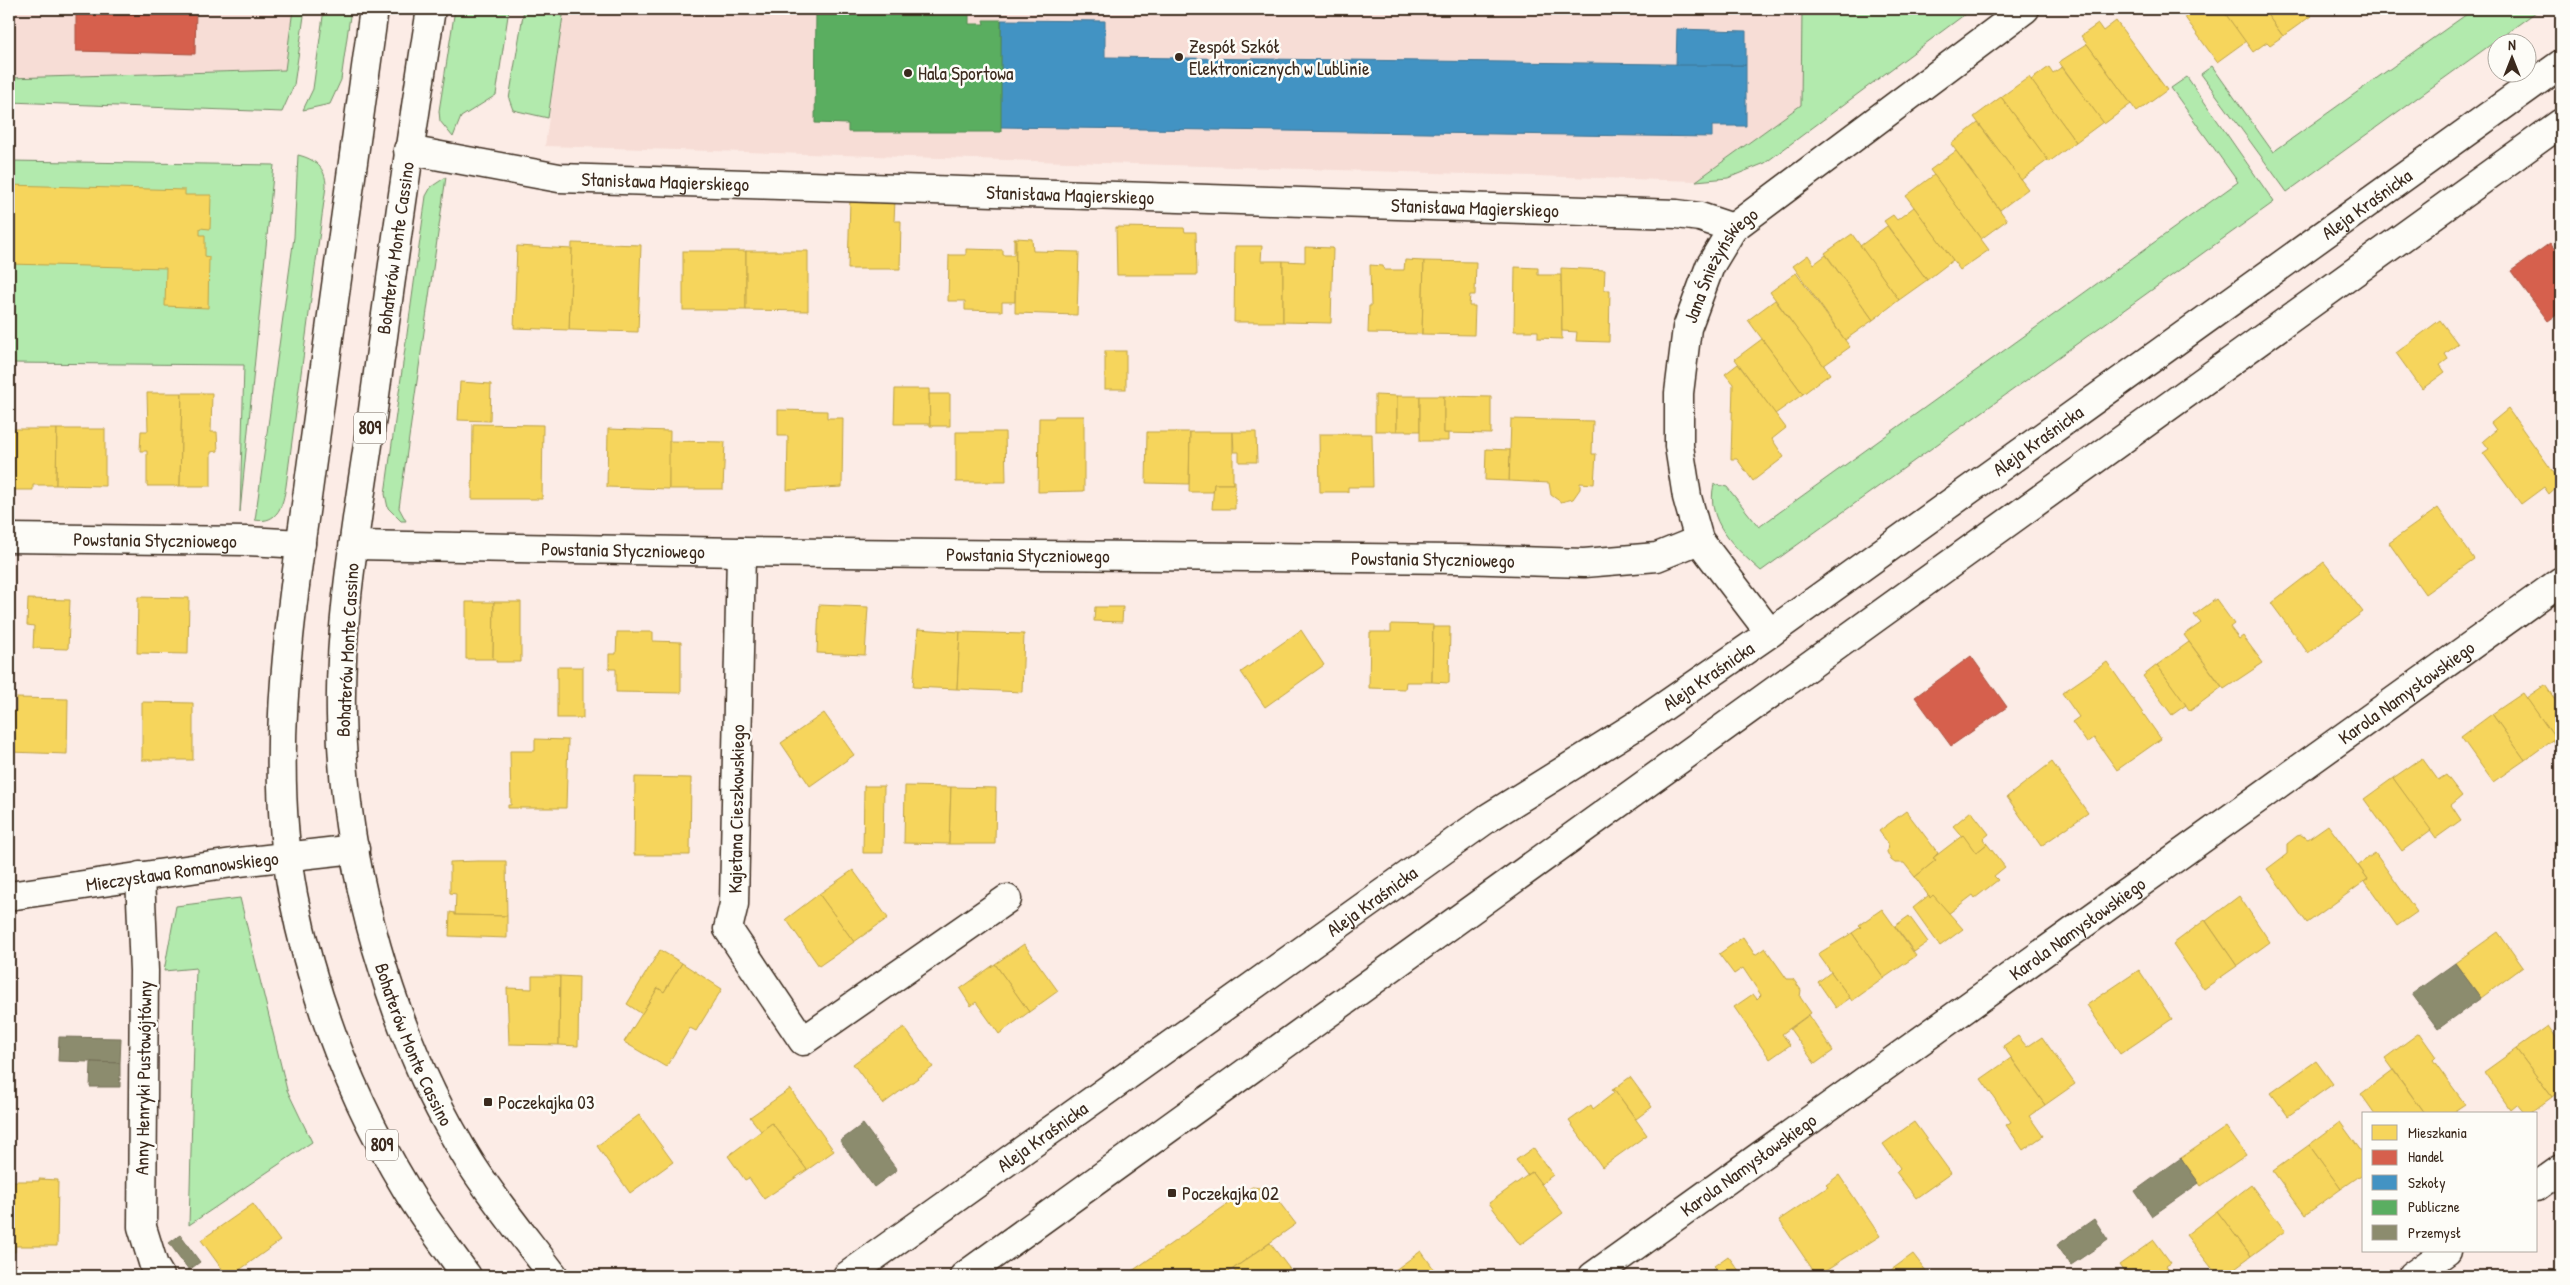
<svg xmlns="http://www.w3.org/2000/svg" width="2570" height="1285" font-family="'Patrick Hand',sans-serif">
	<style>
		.built { fill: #f7ddd6 }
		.green { fill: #b2eaad; stroke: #768a66 }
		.homes { fill: #f6d55c; stroke: #bea249 }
		.shops { fill: #d6604d; stroke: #a8503f }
		.schools { fill: #4393c3; stroke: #417492 }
		.public { fill: #5aae61; stroke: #51864d }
		.industry { fill: #8c8c6e; stroke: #746f56 }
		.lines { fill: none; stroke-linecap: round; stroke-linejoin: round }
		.street-casing { stroke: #3b2a1e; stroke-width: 31 }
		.secondary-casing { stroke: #3b2a1e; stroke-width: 31 }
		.primary-casing { stroke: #3b2a1e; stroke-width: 31 }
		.street { stroke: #fdfcf7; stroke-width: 28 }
		.secondary { stroke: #fdfcf7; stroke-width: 28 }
		.primary { stroke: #fdfcf7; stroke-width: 28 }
		.poi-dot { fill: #3b2a1e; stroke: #fdfcf7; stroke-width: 2 }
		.labels { text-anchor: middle; stroke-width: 5; stroke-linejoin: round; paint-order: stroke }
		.shield { fill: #fdfcf7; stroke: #75695f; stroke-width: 1 }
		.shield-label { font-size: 18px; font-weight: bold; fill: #3b2a1e }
		.poi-label { font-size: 19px; fill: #3b2a1e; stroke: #fdfcf7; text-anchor: start }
		.street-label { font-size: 19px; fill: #3b2a1e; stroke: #fdfcf7 }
	</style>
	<rect width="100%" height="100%" fill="#fcece6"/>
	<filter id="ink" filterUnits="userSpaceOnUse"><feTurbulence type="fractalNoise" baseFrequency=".02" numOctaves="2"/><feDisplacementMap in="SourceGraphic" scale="10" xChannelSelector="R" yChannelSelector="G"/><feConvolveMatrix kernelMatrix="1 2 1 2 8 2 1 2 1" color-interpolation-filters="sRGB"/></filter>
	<g filter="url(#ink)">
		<g class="built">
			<path d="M9,9H293L285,70L9,78Z"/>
			<path d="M564,9H1802L1801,105L1696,181L545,146Z"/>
		</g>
		<g class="green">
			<path d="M293,9H305L294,85L282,112L9,102V78L285,70Z"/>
			<path d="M324,9H351L341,80L330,104L303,110L313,89Z"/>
			<path d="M455,9H509L496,95L461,117L453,137L440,121L439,111Z"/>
			<path d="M524,9H564L548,118L513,110L509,99Z"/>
			<path d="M1802,9H1972L1765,163L1728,178L1696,181L1801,105Z"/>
			<path d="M2474,9H2540L2287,192L2201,74L2212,66L2273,152Z"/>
			<path d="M2187,77L2274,202L1761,571C1735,548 1705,521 1714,484L1727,487L1759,527L2238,182L2171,88Z"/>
			<path d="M298,155C315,159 326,168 326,186L286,486C283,505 278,524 255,520L294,237Z"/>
			<path d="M9,161L274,165L240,512L244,365L9,363Z"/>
			<path d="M446,177L399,508L406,521H401L388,508L385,494L426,196L431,187Z"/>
			<path d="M240,898L287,1090L312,1142L189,1225L196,968L164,971L176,906Z"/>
		</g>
		<g class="homes">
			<path d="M2179,9H2222L2246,41L2217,62Z"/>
			<path d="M2222,9H2263L2283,36L2270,45L2267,42L2253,52Z"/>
			<path d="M2263,9H2305L2311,16L2283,36Z"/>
			<path d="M2116,21L2167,90L2137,112L2081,36L2098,24L2103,31Z"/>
			<path d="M2087,44L2131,104L2104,124L2059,62Z"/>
			<path d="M2049,67L2053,73L2062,67L2103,122L2076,142L2031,80Z"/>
			<path d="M2029,77L2076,142L2049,162L2001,97Z"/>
			<path d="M2001,97L2048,160L2021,180L1974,117Z"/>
			<path d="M1978,123L2028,189L2000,210L1951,144Z"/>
			<path d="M1956,151L2007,220L1981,239L1930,170Z"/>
			<path d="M1934,175L1989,250L1960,270L1906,196Z"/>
			<path d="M9,185L185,190V195H211L210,229L200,228V235H205V256L209,257L208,308L165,306L166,268L9,264Z"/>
			<path d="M850,200L895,201L894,221H901L900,269H848Z"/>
			<path d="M1914,207L1953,260L1927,280L1884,221L1893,215L1897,220Z"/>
			<path d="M1887,226L1927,280L1899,300L1860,246Z"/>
			<path d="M1116,227L1184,228L1185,232H1196L1197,275H1117Z"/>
			<path d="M1852,234L1899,300L1873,320L1825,253Z"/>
			<path d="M1014,238H1016L1015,302H1002V311L965,310V301H948L949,255H966V249L1003,250V255H1014Z"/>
			<path d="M1016,238L1032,239L1033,251L1079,252L1077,315L1015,313Z"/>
			<path d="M572,243L641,245L638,332L569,330Z"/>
			<path d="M517,246L572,249L569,330L514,328Z"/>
			<path d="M1235,246H1262L1261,261H1283V322H1234Z"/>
			<path d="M1305,247L1333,248L1331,323L1283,322V261L1305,262Z"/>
			<rect x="683" y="251" width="63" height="59"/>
			<path d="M746,251H808V311L746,310Z"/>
			<path d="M1808,255L1814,264L1826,255L1873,320L1845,340L1793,266Z"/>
			<path d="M1405,260L1424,261L1422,334L1368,333L1369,306H1371L1370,265L1383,266L1384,270H1404Z"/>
			<path d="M1424,261L1476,262L1475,295H1470L1469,306H1475L1474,335L1422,334Z"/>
			<path d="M1515,267L1538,268V275H1561L1562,339L1538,338V331H1514Z"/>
			<path d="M1561,268L1605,270L1604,290H1610L1609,342L1576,341L1577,332L1562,331Z"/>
			<path d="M1796,273L1850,347L1823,366L1770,292Z"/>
			<path d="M1775,300L1830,374L1803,394L1748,320Z"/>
			<path d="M2440,320L2458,344L2445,354L2448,359L2440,365L2445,372L2422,389L2396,353Z"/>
			<path d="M1762,339L1803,394L1775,414L1735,359Z"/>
			<rect x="1105" y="351" width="21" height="38"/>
			<path d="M1738,364L1786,428L1772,439L1784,457L1753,481L1737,459H1731L1733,384L1725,374Z"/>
			<path d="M460,382L491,384L490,421L458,420Z"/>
			<path d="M895,389H929L930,424H894Z"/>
			<path d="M147,393H182L180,486H147V451H140L141,431H148Z"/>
			<path d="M182,393H212L211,432H217L218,451L211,452V486H180Z"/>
			<path d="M929,394H950V426H930Z"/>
			<path d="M1375,395L1397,396V431H1375Z"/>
			<rect x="1397" y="396" width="23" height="35"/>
			<path d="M1420,396H1444V433H1448V441H1420Z"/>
			<path d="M1444,396L1491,397V434L1444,433Z"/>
			<path d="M2508,409L2561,483L2549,494L2544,487L2521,504L2483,453L2489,449L2483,441L2496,430L2491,423Z"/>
			<path d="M778,410L827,411V418H843L842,487L787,490L788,436H778Z"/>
			<path d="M1055,416H1084V491L1038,492L1039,418H1054Z"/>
			<path d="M1511,419L1593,421L1592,454H1596L1594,484L1580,483V489L1573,499L1561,502L1551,495L1549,483L1509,481Z"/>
			<path d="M473,424L543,425L542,499H472Z"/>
			<path d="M9,429H57L56,485H33V490H9Z"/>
			<path d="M57,429H105V486L56,485Z"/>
			<path d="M608,429L670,431L669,489L607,487Z"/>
			<path d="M956,432H1005L1006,482H956Z"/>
			<path d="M1147,432H1190L1189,484L1146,483Z"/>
			<path d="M1190,432H1233V484H1214L1213,492H1189Z"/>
			<path d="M1233,432H1256L1257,462H1239V452H1234Z"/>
			<path d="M1319,434H1372L1373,487H1348V492H1320Z"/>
			<path d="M669,441L725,442L723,489H669Z"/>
			<path d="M1486,449L1510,450L1509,481L1485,480Z"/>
			<path d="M1233,481H1235V509H1212L1214,484H1233Z"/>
			<path d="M2438,508L2474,559L2425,594L2389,543Z"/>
			<path d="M2324,562L2363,612L2308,653L2271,603Z"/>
			<path d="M138,597L189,598L188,654L137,653Z"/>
			<path d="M28,599L70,600L68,649L33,648L34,626L27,625Z"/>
			<path d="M2216,599L2234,624L2230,627L2239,639L2243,636L2263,663L2224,689L2184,635L2201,623L2194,615Z"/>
			<path d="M466,602H494L493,659H466Z"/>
			<path d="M494,602H521V662H496V659H493Z"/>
			<path d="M819,605L868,607L865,655L817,653Z"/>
			<path d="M1095,607H1123L1122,622L1094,621Z"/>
			<path d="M1391,624L1433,625L1432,682H1406L1405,689L1369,688L1370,632H1391Z"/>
			<path d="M1433,627H1450L1449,683L1432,682Z"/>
			<path d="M918,629L960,632L957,689L913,687Z"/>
			<path d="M1301,630L1324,665L1265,707L1241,672Z"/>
			<path d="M617,632H653V641L681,642V693L616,692V669H609V654H616Z"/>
			<path d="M960,632L1024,634L1022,692L957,689Z"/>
			<path d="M2189,642L2222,687L2190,711L2157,665Z"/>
			<path d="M2107,662L2161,739L2117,770L2094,738L2087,743L2072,722L2079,717L2062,693Z"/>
			<path d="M2157,665L2186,705L2172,715L2143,676Z"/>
			<rect x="557" y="667" width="26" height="51"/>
			<path d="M2545,685L2561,708V753L2552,740L2555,738L2526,698Z"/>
			<path d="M2523,693L2555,738L2525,760L2492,714Z"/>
			<path d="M16,698L68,699L67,754L9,752V711H16Z"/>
			<path d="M142,702L193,703V760H142Z"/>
			<path d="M824,713L854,755L810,786L781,743Z"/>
			<path d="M2492,714L2525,760L2493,782L2461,737Z"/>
			<path d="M535,739L568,740L566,808H508V805H511L510,751H535Z"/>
			<path d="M2422,758L2438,780L2446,775L2462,796L2451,805L2461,820L2436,838L2393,778Z"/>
			<path d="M2052,762L2088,813L2041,846L2007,797Z"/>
			<path d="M635,777L691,778L690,855H634Z"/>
			<path d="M2393,778L2431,830L2402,851L2364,799Z"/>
			<path d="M864,786H884L883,853H863Z"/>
			<path d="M905,786L951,787L949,844L904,843Z"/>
			<path d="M951,787L996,788L995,844H949Z"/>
			<path d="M1906,811L1938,853L1933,858L1936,860L1915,877L1904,863H1895L1891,860L1887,852L1888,843L1879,831Z"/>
			<path d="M1971,811L1989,834L1983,839L1987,844L1976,853L1953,826Z"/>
			<path d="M2328,825L2368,879L2307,923L2267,869L2287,854V844L2297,836L2301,835L2308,839Z"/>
			<path d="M1963,835L1976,853L1987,844L2005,867L1994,876L1998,880L1975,898L1973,895L1948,914L1933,895L1930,898L1915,877L1936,860L1933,858Z"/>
			<path d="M2375,853L2417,912L2397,926L2365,881L2368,879L2358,865Z"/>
			<path d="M478,861H506L507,916L455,915L456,894L450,893V862Z"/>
			<path d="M853,870L888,918L854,942L819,894Z"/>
			<path d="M819,894L854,942L819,966L786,919Z"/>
			<path d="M1929,895L1930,898L1933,895L1963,929L1940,946L1913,908Z"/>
			<path d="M2239,896L2270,942L2237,966L2206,921Z"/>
			<path d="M1882,909L1916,956L1884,978L1852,933L1861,927L1859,925Z"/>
			<path d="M450,912L455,913V915L507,916V938L449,936Z"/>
			<path d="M1909,916L1928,942L1914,952L1895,926Z"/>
			<path d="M2205,920L2237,966L2204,989L2173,944Z"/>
			<path d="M2498,932L2523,967L2481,998L2455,963Z"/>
			<path d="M1852,933L1884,978L1852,1001L1818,954Z"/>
			<path d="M1743,937L1755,955L1765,948L1787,979H1793L1801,990L1800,997L1811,1013L1782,1034L1790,1045L1770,1059L1734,1007L1753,994L1757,999L1761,995L1743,968L1734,974L1719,954Z"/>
			<path d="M1024,944L1058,991L1029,1012L995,964Z"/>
			<path d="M660,950L682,963L664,992L658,988L642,1014L627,1004Z"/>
			<path d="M682,963L722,989L696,1031L690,1028L666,1067L624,1042L658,988L664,992Z"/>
			<path d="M995,964L1029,1012L999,1034L976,1002L971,1006L960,989Z"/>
			<path d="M2139,970L2172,1019L2120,1054L2087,1005Z"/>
			<path d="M1831,972L1850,998L1836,1008L1818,982Z"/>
			<path d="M532,976H560L559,1045L509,1044L507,988L532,989Z"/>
			<path d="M560,976L579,977L578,1046L559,1045Z"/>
			<path d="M1809,1015L1833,1051L1815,1064L1790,1029Z"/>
			<path d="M2548,1026L2561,1044V1090L2552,1097L2516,1049Z"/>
			<path d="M904,1027L933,1067L883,1104L853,1064Z"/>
			<path d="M2419,1033L2436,1057L2433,1060L2465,1104L2450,1114H2425L2385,1058Z"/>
			<path d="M2018,1036L2027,1047L2042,1037L2075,1084L2045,1105L2003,1046Z"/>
			<path d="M2516,1049L2552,1097L2529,1114H2524L2516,1104L2510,1109L2484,1072Z"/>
			<path d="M2011,1058L2045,1105L2029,1116L2043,1136L2023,1150L2006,1125L2011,1122L1981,1079Z"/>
			<path d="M2316,1061L2333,1084L2288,1116L2271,1093Z"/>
			<path d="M2393,1070L2425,1114H2375L2361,1094Z"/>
			<path d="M1630,1077L1652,1107L1636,1119L1614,1089Z"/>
			<path d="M790,1089L834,1151L807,1170L772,1123L761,1131L750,1117Z"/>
			<path d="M1614,1089L1647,1135L1602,1167L1569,1121L1591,1105L1593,1109L1614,1093L1612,1090Z"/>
			<path d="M639,1115L673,1162L630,1193L597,1146Z"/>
			<path d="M1914,1122L1951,1173L1916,1198L1896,1172L1900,1168L1883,1144Z"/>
			<path d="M2340,1122L2364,1155V1173L2341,1189L2309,1145Z"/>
			<path d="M772,1123L807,1170L764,1199L749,1178L745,1180L728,1156Z"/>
			<path d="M2226,1127L2246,1155L2201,1186L2181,1158Z"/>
			<path d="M2309,1145L2341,1189L2305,1215L2273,1171Z"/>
			<path d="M1533,1148L1553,1175L1541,1184L1532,1172L1527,1175L1516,1160Z"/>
			<path d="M1532,1172L1563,1213L1520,1245L1489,1203Z"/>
			<path d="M1839,1175L1880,1236L1817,1276L1779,1220L1828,1187L1826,1185Z"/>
			<path d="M39,1179L58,1180L57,1246H15V1252H9V1181H39Z"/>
			<path d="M2251,1185L2285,1231L2251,1256L2217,1211Z"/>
			<path d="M1252,1187L1269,1189L1296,1224L1223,1276H1125Z"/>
			<path d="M253,1204L280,1241L231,1276H227L201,1240Z"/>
			<path d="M2217,1211L2251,1256L2224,1276H2218L2186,1235Z"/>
			<path d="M2154,1240L2171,1263L2166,1266L2173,1276H2127L2119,1265Z"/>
			<path d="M1270,1243L1295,1276H1239L1233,1269Z"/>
			<path d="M1421,1251L1439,1276H1387Z"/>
			<path d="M1913,1254L1930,1276H1889L1887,1273Z"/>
			<path d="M1728,1256L1743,1276H1705L1716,1268L1714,1266Z"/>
		</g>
		<g class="shops">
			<path d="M76,9H196L195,54L76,51Z"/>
			<path d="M2550,243L2561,258V312L2548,321L2511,271Z"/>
			<path d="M1971,656L2007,707L1951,746L1915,697Z"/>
		</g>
		<g class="schools">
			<path d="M1001,20L1105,21V57L1746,65V126H1712V137L1000,127Z"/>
			<path d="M1677,29L1746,31V65H1676Z"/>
		</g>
		<path class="public" d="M816,9H969V24H984L983,20H1001V132H848V124L815,123Z"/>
		<g class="industry">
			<path d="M2455,963L2481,998L2438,1029L2412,994Z"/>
			<path d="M59,1037L121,1038L120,1063L58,1061Z"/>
			<path d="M91,1062L120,1063V1087H90Z"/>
			<path d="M863,1124L897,1170L874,1187L840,1141Z"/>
			<path d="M2181,1158L2199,1183L2152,1216L2135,1191Z"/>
			<path d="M2094,1219L2108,1240L2071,1265L2057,1245Z"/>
			<path d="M180,1235L200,1262L189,1270L169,1243Z"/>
		</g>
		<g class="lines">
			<g class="street-casing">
				<g id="street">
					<path id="s1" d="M408,150L559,178L1677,214L1700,217L1733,228"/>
					<path id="s2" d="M9,538L247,541L301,544"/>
					<path id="s3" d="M354,545L741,552L1458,559L1584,563L1657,557L1699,540"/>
					<path d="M741,552L734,904L728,929L803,1041L1007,899"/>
					<path id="s4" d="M1770,633L1699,540L1687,497L1679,446V393L1687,328L1710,266L1733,228L2025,9"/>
					<path d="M140,876L144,971L142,1227L154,1266L160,1276"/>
					<path id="s5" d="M9,896L239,862L355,849"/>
					<path d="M2536,1187L2561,1169"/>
					<path id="s6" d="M1593,1276L2561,581"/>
					<path d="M2412,1276L2447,1251"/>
				</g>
			</g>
			<g class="secondary-casing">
				<g id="secondary">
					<path id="s7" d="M847,1276L1488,818L1637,725L1770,633L2561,64"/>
					<path d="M964,1276L2561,123"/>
				</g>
			</g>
			<g class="primary-casing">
				<g id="primary">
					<path d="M374,9C353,159 333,310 312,461C293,603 266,752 293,895C313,998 352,1099 407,1190C425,1220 447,1248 467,1276"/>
					<path id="s8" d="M431,9C410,142 391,276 373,410C359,511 339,613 341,715C343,865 391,1036 471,1164C496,1203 526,1239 554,1276"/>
				</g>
			</g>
			<use href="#street" class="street"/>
			<use href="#secondary" class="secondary"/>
			<use href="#primary" class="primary"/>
		</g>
	</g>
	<g class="poi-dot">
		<circle cx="1179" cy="57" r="5"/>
		<circle cx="908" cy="73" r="5"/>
		<rect x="483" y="1097" width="10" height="10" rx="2.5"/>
		<rect x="1167" y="1188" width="10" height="10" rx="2.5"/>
	</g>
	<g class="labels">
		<g class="shield">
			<rect x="354" y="412.5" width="32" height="31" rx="4"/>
			<rect x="366" y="1129.5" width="32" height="31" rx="4"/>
		</g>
		<g class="shield-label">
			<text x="370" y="434">809</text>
			<text x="382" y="1151">809</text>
		</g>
		<g class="poi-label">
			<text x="1189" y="53">Zespół Szkół<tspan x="1189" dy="22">Elektronicznych w Lublinie</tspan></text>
			<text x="918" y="80">Hala Sportowa</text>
			<text x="498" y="1109">Poczekajka 03</text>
			<text x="1182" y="1200">Poczekajka 02</text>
		</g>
		<g class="street-label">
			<text dy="7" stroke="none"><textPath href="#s1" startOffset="260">Stanisława Magierskiego</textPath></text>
			<text dy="7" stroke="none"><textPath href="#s1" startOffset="665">Stanisława Magierskiego</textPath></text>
			<text dy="7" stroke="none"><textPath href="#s7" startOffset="1860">Aleja Kraśnicka</textPath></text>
			<text dy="7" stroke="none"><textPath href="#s1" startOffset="1070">Stanisława Magierskiego</textPath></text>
			<text transform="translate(395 248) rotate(-82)" y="7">Bohaterów Monte Cassino</text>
			<text dy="7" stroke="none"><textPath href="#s4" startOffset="404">Jana Śnieżyńskiego</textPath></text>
			<text dy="7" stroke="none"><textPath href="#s7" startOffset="1455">Aleja Kraśnicka</textPath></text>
			<text dy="7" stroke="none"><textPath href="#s2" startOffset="146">Powstania Styczniowego</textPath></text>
			<text dy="7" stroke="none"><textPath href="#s3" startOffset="269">Powstania Styczniowego</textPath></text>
			<text dy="7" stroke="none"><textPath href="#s3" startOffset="674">Powstania Styczniowego</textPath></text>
			<text dy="7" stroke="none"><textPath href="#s3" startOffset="1079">Powstania Styczniowego</textPath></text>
			<text transform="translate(347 650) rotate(-87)" y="7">Bohaterów Monte Cassino</text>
			<text dy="7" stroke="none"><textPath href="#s7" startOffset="1050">Aleja Kraśnicka</textPath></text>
			<text dy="7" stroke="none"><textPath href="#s6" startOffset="1001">Karola Namysłowskiego</textPath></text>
			<text transform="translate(736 809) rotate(-89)" y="7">Kajetana Cieszkowskiego</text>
			<text dy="7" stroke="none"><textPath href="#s5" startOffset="175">Mieczysława Romanowskiego</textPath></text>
			<text dy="7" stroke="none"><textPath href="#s7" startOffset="645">Aleja Kraśnicka</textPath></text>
			<text dy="7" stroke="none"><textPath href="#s6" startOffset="596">Karola Namysłowskiego</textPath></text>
			<text dy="7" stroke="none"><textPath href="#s8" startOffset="1052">Bohaterów Monte Cassino</textPath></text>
			<text transform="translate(143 1078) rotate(-89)" y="7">Anny Henryki Pustowójtówny</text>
			<text dy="7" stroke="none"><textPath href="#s7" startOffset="240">Aleja Kraśnicka</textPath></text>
			<text dy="7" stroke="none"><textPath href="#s6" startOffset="191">Karola Namysłowskiego</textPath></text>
		</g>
	</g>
	<rect width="2570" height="1285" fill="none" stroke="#fdfcf7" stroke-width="30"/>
	<rect x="15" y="15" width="2540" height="1255" fill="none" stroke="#3b2a1e" stroke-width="2" filter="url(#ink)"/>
	<rect x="2362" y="1112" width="175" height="140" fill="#fdfcf7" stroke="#afa8a0"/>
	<rect x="2372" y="1125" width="25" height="15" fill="#f6d55c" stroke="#afa8a0"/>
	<text x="2408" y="1138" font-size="15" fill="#3b2a1e">Mieszkania</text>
	<rect x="2372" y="1150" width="25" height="15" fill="#d6604d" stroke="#afa8a0"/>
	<text x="2408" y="1162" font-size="15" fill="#3b2a1e">Handel</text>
	<rect x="2372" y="1175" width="25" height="15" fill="#4393c3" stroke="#afa8a0"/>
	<text x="2408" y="1188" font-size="15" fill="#3b2a1e">Szkoły</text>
	<rect x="2372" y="1200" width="25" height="15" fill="#5aae61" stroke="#afa8a0"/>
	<text x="2408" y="1212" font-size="15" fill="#3b2a1e">Publiczne</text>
	<rect x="2372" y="1225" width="25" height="15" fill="#8c8c6e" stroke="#afa8a0"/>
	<text x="2408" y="1238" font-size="15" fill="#3b2a1e">Przemysł</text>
	<g transform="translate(2512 58)"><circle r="24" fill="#fdfcf7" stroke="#afa8a0"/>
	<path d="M0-4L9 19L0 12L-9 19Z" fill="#3b2a1e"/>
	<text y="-8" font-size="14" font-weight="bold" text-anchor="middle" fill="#3b2a1e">N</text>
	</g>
</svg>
